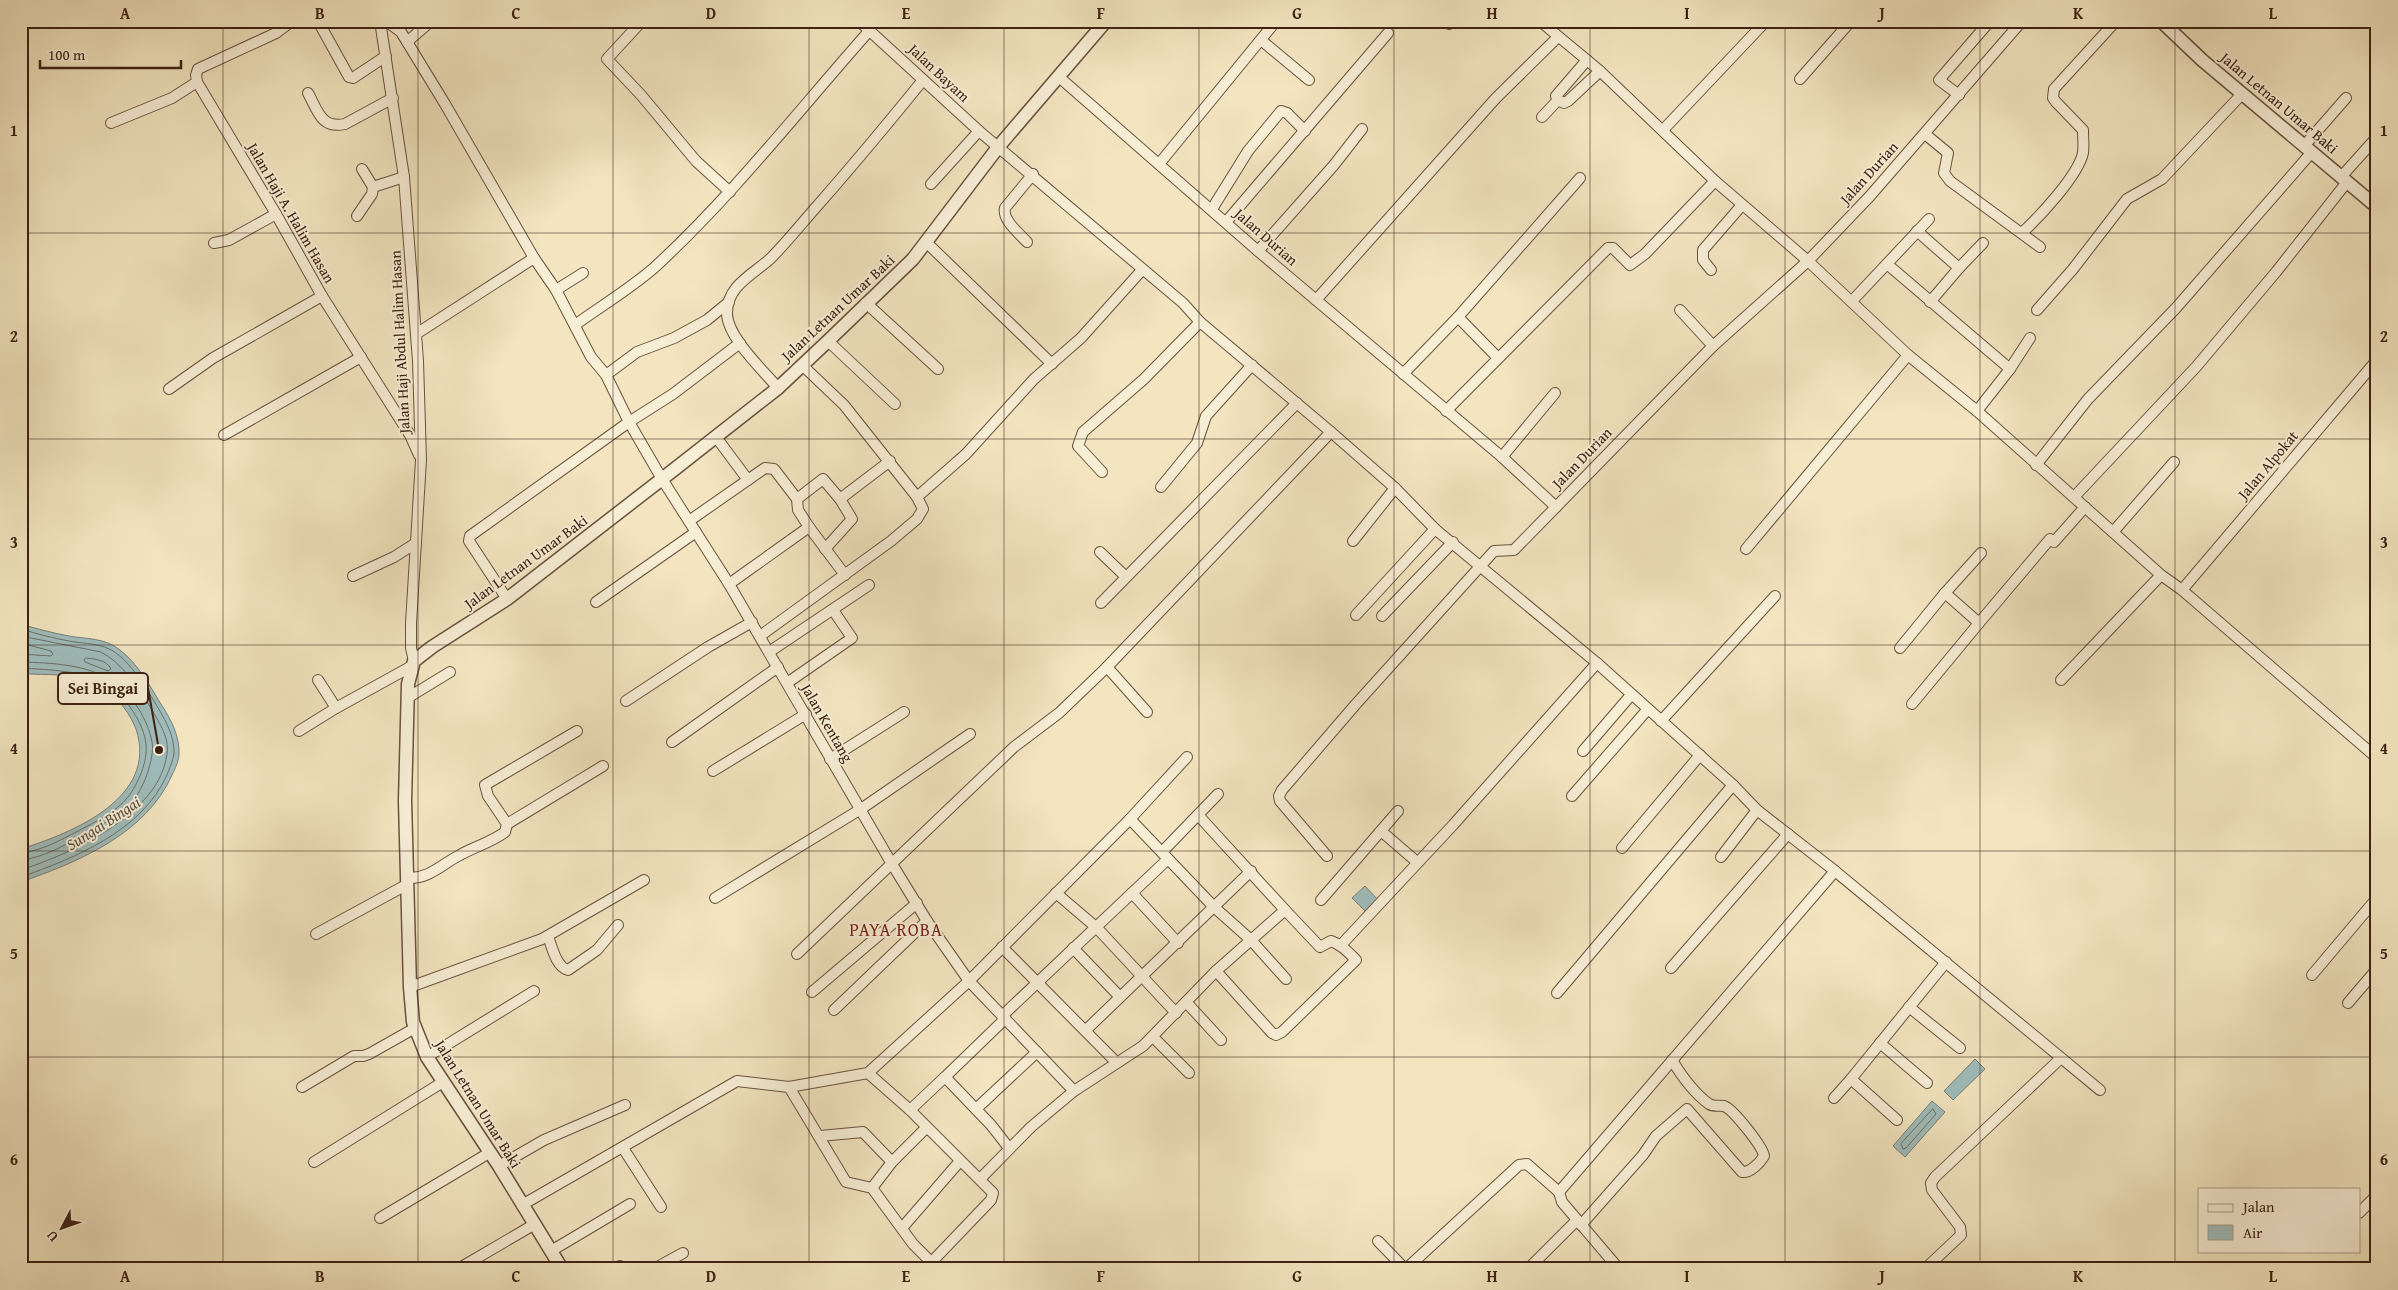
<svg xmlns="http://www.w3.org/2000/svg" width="2398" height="1290" font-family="'Gentium Book Plus',serif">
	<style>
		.water { fill: #9fbdbc; stroke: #787f78 }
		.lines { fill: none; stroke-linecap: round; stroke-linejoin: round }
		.shore { stroke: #6e6f68; stroke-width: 1 }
		.minor-casing { stroke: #6a523e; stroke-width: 12 }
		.tertiary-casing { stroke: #6a523e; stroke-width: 15 }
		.minor { stroke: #f7eed6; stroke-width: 10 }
		.tertiary { stroke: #f7eed6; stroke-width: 12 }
		.grid { fill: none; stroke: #3d2113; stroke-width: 1; stroke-opacity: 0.55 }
		.labels { text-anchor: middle; stroke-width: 4; stroke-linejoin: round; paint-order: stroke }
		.street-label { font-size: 15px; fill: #3d2113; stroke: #f7eed6 }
		.water-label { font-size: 16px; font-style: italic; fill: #5a5046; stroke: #f7eed6 }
		.quarter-label { font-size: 18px; letter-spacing: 1px; fill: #7a1f14; stroke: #f7eed6 }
		.leader { fill: none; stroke: #3d2113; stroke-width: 2 }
		.callout-dot { fill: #3d2113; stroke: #f7eed6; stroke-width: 2 }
		.callout { fill: #f7eed6; stroke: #3d2113; stroke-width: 2 }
		.callout-label { font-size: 16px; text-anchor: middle; font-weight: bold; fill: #3d2113 }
		.neatline { fill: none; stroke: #3d2113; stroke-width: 2 }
		.grid-label { font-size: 16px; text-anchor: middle; font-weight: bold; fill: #3d2113 }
	</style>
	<rect width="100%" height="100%" fill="#f2e5c0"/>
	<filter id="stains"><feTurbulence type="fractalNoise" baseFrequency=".004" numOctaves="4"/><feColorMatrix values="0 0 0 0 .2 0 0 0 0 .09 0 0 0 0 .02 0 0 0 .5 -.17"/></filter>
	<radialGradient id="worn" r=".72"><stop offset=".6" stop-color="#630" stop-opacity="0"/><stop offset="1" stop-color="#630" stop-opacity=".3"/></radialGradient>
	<g class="water">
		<path d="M21,624C37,629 53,633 69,636C86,639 106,638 120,650C136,662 149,684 159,701C169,716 180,735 179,754C179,760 175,769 172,775C146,834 78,862 21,882V849C72,833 159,798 136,729C131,716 119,698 106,691C93,683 74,677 59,675C47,674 34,675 21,673Z"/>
		<path d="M1365,886L1379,901L1367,913L1352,898Z"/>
		<path d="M1975,1059L1985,1069L1953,1100L1944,1091Z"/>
		<path d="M1932,1101L1945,1112L1905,1157L1893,1146Z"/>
	</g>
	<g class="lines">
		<g class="shore">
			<path d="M21,629C37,634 53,638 69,641C85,644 103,643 116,653C132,665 144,685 154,701C163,716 175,735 174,754C173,761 169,769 167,775C142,831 75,858 21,877"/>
			<path d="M21,636L101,652C122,663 136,685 149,705C157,719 170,737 167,754C159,815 72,853 21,870"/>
			<path d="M21,643L51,651L53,654L51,656L21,654"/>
			<path d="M86,658C95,659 107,660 111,669L108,671L85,662L84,660Z"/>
			<path d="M21,662C52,663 87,664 114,682C132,694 148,720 152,742C155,758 143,790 132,802C118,817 99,827 81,836C64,846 42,858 21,860"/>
			<path d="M21,668C51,670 84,670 110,687C126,697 144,724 146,744C148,761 138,784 128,797C116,812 95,822 78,831C61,840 41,851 21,853"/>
			<path d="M1933,1109L1936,1114L1906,1148L1903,1149L1901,1144Z"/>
		</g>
		<g class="minor-casing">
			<g id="minor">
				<path d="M292,21L276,33L198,69L196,75L197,82L276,214L322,296L410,435L419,455"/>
				<path d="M318,21L349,77L353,78L386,56"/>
				<path d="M380,21L404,177L418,361L421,460L411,623V648L414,661"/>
				<path d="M386,21L401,32L445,104L534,258L556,290L591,357L606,375L629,422L662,479L729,584L892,864L927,921L969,981L1074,1091"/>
				<path d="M642,21L607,59L641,95L696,161L730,192"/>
				<path d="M859,21L979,131L1183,303L1200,322L1331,432L1395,488L1435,529L1597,663L1733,785L1757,810L1835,871L2100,1090"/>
				<path d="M1540,21L1600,71L1715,181L1808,261L1908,355L1977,411L2161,575L2182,590L2377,758"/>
				<path d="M736,22L737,21"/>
				<path d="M1449,24L1453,21"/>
				<path d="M1261,40L1309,80"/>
				<path d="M407,42L431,21"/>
				<path d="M1059,77L1258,251L1502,457L1556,507L1713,346L1808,261L1870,196L2022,21"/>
				<path d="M1800,79L1851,21"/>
				<path d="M308,93C318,111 321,129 345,124L393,98"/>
				<path d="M1959,95L1939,80L1990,21"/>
				<path d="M1558,100L1564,103L1568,101L1600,71"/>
				<path d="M1558,100L1556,96L1587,60"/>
				<path d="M1542,117L1558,100"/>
				<path d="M111,123L172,98L197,82"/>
				<path d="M1663,130L1766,21"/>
				<path d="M1925,134L1948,153L1944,173L1950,181L2040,247"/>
				<path d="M2304,146L2346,98"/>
				<path d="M1159,164L1276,21"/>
				<path d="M362,169L373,187L404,177"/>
				<path d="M2341,177L2377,137"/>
				<path d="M931,184L979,131"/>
				<path d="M1212,209L1248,151L1281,111L1287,113L1305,131"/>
				<path d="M357,216L372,194L373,187"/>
				<path d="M1226,222L1388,33"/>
				<path d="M1917,231L1959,268L1930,302"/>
				<path d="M2022,233C2039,217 2078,176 2083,153C2084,146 2083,138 2083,130L2056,102L2053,98L2054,89L2116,21"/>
				<path d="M1027,242C1019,233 1002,220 1005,208L1033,174"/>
				<path d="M214,243L229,240L276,214"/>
				<path d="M927,243L1052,364"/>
				<path d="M1258,251L1334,165L1362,129"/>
				<path d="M1887,264L2010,369L1977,411"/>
				<path d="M1959,268L1983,243"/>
				<path d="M1711,270L1703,260V250L1742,205"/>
				<path d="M556,290L583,273"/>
				<path d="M1316,300L1496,98L1558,37"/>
				<path d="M1852,301L1929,219"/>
				<path d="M866,303L938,369"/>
				<path d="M1680,310L1713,346"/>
				<path d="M2037,310L2073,269L2127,199L2162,179L2242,94"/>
				<path d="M575,325C601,306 630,289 655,267C733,195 799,110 870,30"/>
				<path d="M416,334L534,258"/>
				<path d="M828,341L895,404"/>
				<path d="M1498,358L1458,317L1580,178"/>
				<path d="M802,365L844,405L917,497"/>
				<path d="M2010,369L2030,338"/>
				<path d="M1403,374L1458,317"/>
				<path d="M606,375L637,352L674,338L707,320L729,302"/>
				<path d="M778,388C763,370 727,337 727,313C727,286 752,275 770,259C787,242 802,223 818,205C854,164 889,122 923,80"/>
				<path d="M169,389L213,358L322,296"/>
				<path d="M1446,411L1608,248H1613L1630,265L1645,254L1715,181"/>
				<path d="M224,435L361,357"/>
				<path d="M716,437L748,480"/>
				<path d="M1502,457L1555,393"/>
				<path d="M2036,465L2088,399L2176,308L2312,152"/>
				<path d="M1102,472L1078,446L1083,432L1144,379L1200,322"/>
				<path d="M1161,487L1197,443L1206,416L1252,365"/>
				<path d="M2074,497L2196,367L2276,272L2347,182"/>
				<path d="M797,499L823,479L840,499L890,461"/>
				<path d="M689,521L765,468L774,469L797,499L798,510L809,527L729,584"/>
				<path d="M809,527L845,575"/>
				<path d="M2113,532L2174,462"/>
				<path d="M1353,541L1395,488"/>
				<path d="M825,549L852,519L840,499"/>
				<path d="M1746,549L1908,355"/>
				<path d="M1100,552L1125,576"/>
				<path d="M353,576L394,557L416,543"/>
				<path d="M2182,590L2377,360"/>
				<path d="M1945,593L1981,553"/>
				<path d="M507,599L469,541L470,536L629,422L673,394L740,343"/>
				<path d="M596,602L696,532"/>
				<path d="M1101,603L1297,403"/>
				<path d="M1356,615L1435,529"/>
				<path d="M1382,616L1453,542"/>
				<path d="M760,636L891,541L917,519L923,509L917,497L966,454L1034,379L1081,338L1142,270"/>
				<path d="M1900,648L1945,593L1979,623L2050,539L2054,542L2085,507"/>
				<path d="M769,652L869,585"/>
				<path d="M1107,667L1147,712"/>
				<path d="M318,680L336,708"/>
				<path d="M2061,680L2161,575"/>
				<path d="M787,683L852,638L833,610"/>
				<path d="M409,697L450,672"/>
				<path d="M626,701L708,647L752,622"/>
				<path d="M1912,704L1979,623"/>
				<path d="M1661,721L1775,596"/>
				<path d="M299,731L336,708L412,666"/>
				<path d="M672,742L778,667"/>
				<path d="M1583,751L1631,695"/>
				<path d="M830,759L904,712"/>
				<path d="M713,771L806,714"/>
				<path d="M1572,796L1648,709"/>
				<path d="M1198,815L1285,910"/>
				<path d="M1130,819L1187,757"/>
				<path d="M507,824L603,766"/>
				<path d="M1381,831L1417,862"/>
				<path d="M1622,848L1700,755"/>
				<path d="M1162,852L1218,794"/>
				<path d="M1327,856L1280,801L1279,796L1282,790L1356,704L1494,551L1514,550L1556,507"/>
				<path d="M1721,857L1757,810"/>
				<path d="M408,878C429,879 442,864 460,855C474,847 492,842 505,832L507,824L488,796L485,785L577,731"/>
				<path d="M1056,893L1097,928L1176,1013"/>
				<path d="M1132,893L1178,943"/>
				<path d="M715,898L861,809L970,734"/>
				<path d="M1321,900L1398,811"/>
				<path d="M316,934L408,884"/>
				<path d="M548,936C552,947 556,967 568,970L597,950L618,925"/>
				<path d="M1341,945L1453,825L1597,663"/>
				<path d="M1002,947L1116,1062"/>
				<path d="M1073,948L1120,997"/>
				<path d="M797,954L1014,747L1059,713L1107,667L1331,432"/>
				<path d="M1671,968L1788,834"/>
				<path d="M1216,971L1272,1033L1276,1035L1282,1032L1356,960C1348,952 1342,945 1331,941L1320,947L1285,910L1251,940L1286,979"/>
				<path d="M2312,975L2377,898"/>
				<path d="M410,987L542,939L644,880"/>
				<path d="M812,992L917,903"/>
				<path d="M1557,993L1733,785"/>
				<path d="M1186,1002L1221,1040"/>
				<path d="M2348,1003L2377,969"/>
				<path d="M1909,1007L1960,1048"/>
				<path d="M834,1010L927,921"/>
				<path d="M1002,1016L1168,859"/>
				<path d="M1086,1030L1251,871"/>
				<path d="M1153,1037L1189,1073"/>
				<path d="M1880,1043L1927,1083"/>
				<path d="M427,1057L534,991"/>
				<path d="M868,1073L910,1110L993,1193L991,1200L925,1269"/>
				<path d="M945,1077L1005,1019"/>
				<path d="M302,1087L354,1056H363L369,1054L415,1028"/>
				<path d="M789,1087L846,1182L872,1188L913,1244L931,1262"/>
				<path d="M1834,1098L1851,1079"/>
				<path d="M976,1109L1037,1052"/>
				<path d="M910,1110L945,1077L991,1125L1009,1148"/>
				<path d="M1897,1120L1851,1079L1946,962"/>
				<path d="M820,1136L863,1132L892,1162"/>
				<path d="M623,1148L661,1207"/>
				<path d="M314,1162L443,1082"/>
				<path d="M499,1166L544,1140L625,1105"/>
				<path d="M872,1188L892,1162L926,1128"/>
				<path d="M522,1205L737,1081L789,1087L868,1073L969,981L1130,819L1214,907L1251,940L1216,971L1143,1046L1074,1091L1031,1127L980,1179"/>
				<path d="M2359,1213L2377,1195"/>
				<path d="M380,1218L489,1153"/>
				<path d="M1581,1225L1643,1155L1656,1136L1687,1109L1742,1172C1750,1173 1760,1163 1764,1156C1763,1147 1733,1109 1724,1106C1718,1105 1714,1107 1709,1104C1694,1093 1681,1075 1672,1060"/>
				<path d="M902,1228L960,1161"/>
				<path d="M1378,1241L1405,1269"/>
				<path d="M551,1251L630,1204"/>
				<path d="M458,1269L535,1224"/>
				<path d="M615,1269L620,1266L624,1269"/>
				<path d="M654,1269L683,1253"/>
				<path d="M1406,1269L1519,1165L1527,1164L1559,1192"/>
				<path d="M1528,1269L1577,1220"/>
				<path d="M1619,1269L1562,1202L1559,1192L1835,871"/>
				<path d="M1925,1269L1961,1235L1960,1227L1932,1190L1931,1183L1935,1177L2061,1058"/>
			</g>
		</g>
		<g class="tertiary-casing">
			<g id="tertiary">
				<path d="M2161,21L2202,60L2377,207"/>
				<path d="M562,1269L499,1166L427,1057L413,1022L410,987L405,801L408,684L414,661L432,647L507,599L662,479L778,388L828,341L913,259L999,146L1106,21"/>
			</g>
		</g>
		<use href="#minor" class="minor"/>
		<use href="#tertiary" class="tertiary"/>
	</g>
	<path class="grid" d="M223,21V1269M418,21V1269M613,21V1269M809,21V1269M1004,21V1269M1199,21V1269M1394,21V1269M1590,21V1269M1785,21V1269M1980,21V1269M2175,21V1269M21,233H2377M21,439H2377M21,645H2377M21,851H2377M21,1057H2377"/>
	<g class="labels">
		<g class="street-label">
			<text transform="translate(939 73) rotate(43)" y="5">Jalan Bayam</text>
			<text transform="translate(2279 103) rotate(40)" y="5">Jalan Letnan Umar Baki</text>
			<text transform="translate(1869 173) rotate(-48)" y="5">Jalan Durian</text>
			<text transform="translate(291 213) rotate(60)" y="5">Jalan Haji A. Halim Hasan</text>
			<text transform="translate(1266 237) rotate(41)" y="5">Jalan Durian</text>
			<text transform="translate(838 308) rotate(-43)" y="5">Jalan Letnan Umar Baki</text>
			<text transform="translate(400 342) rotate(-93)" y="5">Jalan Haji Abdul Halim Hasan</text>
			<text transform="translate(1582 458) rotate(-46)" y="5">Jalan Durian</text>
			<text transform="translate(2268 465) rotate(-50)" y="5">Jalan Alpokat</text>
			<text transform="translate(526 562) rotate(-36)" y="5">Jalan Letnan Umar Baki</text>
			<text transform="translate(827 723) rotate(60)" y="5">Jalan Kentang</text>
			<text transform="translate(478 1104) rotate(58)" y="5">Jalan Letnan Umar Baki</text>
		</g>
		<g class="water-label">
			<text transform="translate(103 823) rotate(-33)" y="6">Sungai Bingai</text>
		</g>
		<g class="quarter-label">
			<text x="896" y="936">PAYA ROBA</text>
		</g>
	</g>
	<path class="leader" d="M159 750L148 688"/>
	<circle class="callout-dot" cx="159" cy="750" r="5"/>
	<rect class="callout" x="58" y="673" width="90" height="31" rx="5"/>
	<g class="callout-label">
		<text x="103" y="694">Sei Bingai</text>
	</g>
	<rect width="2398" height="1290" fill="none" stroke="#f2e5c0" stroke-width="55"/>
	<rect x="2198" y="1188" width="162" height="65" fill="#f7eed6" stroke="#ad9c88"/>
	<rect x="2208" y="1204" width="25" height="8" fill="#f7eed6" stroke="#ad9c88"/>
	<text x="2243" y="1212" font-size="15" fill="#3d2113">Jalan</text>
	<rect x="2208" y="1225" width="25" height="15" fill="#9fbdbc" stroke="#ad9c88"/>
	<text x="2243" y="1238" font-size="15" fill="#3d2113">Air</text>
	<g transform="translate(62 1228) rotate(229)" stroke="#f7eed6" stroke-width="4" paint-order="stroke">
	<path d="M0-4L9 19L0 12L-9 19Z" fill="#3d2113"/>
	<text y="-8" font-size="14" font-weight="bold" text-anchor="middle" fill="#3d2113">U</text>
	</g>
	<path d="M40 60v8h141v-8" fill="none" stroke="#3d2113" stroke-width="2.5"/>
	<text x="48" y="60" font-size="15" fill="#3d2113" stroke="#f7eed6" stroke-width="4" paint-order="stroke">100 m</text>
	<rect x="28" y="28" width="2342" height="1234" class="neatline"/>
	<g class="grid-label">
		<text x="125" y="19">A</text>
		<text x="320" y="19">B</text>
		<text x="516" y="19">C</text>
		<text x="711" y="19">D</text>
		<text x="906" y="19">E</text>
		<text x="1101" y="19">F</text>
		<text x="1297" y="19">G</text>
		<text x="1492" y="19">H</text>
		<text x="1687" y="19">I</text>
		<text x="1882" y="19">J</text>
		<text x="2078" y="19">K</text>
		<text x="2273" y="19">L</text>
		<text x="14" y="136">1</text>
		<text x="2384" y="136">1</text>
		<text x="14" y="342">2</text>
		<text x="2384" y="342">2</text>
		<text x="14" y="548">3</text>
		<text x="2384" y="548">3</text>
		<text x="14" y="754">4</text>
		<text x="2384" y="754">4</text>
		<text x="14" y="959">5</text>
		<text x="2384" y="959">5</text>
		<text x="14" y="1165">6</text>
		<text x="2384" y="1165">6</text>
		<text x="125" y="1282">A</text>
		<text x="320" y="1282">B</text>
		<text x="516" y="1282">C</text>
		<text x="711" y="1282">D</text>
		<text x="906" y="1282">E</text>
		<text x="1101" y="1282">F</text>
		<text x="1297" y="1282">G</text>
		<text x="1492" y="1282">H</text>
		<text x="1687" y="1282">I</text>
		<text x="1882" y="1282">J</text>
		<text x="2078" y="1282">K</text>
		<text x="2273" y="1282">L</text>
	</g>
	<rect width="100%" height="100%" filter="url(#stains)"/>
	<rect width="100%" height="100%" fill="url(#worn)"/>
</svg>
